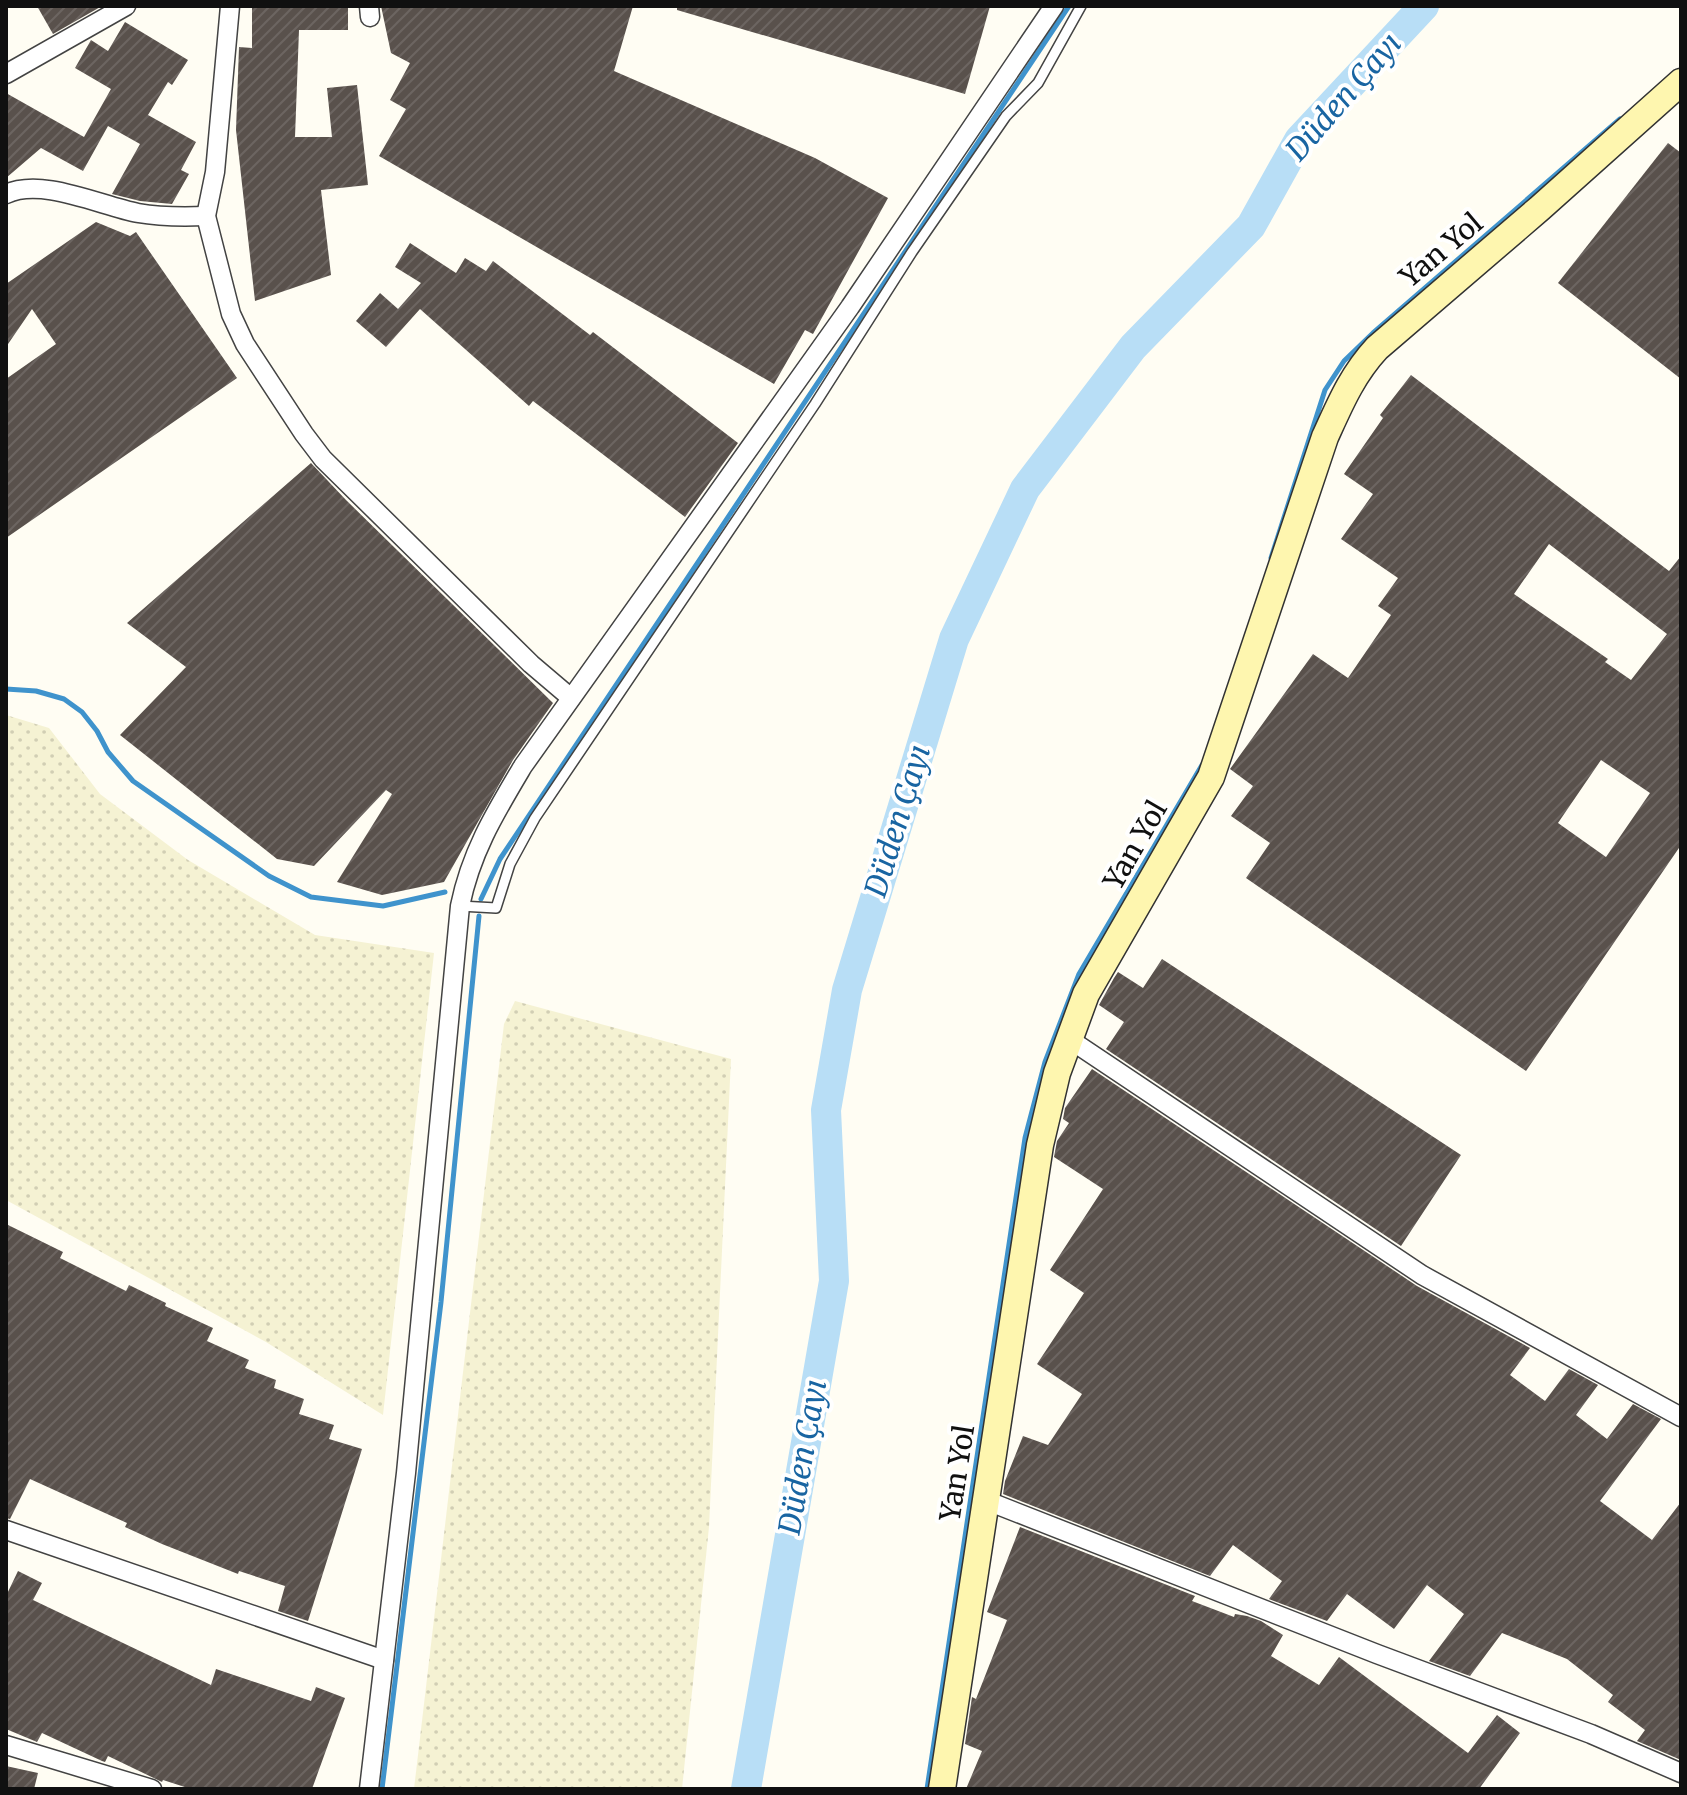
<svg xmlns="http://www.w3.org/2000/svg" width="1687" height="1795" font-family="Merriweather,serif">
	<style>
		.farmland { fill: url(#farmland-dots) }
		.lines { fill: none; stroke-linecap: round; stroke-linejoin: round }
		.stream { stroke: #3f93cc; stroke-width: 5 }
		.river { stroke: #b8def6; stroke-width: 30 }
		.building { fill: url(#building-hatch); fill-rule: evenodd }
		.lane-casing { stroke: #434343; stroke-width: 12 }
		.street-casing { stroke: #434343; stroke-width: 21 }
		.secondary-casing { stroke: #323232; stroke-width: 29 }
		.lane { stroke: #fff; stroke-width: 9 }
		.street { stroke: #fff; stroke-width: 18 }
		.secondary { stroke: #fef6af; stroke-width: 26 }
		.labels { text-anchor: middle; stroke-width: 8; stroke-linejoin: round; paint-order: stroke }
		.street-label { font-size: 28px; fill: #101010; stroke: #fff }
		.water-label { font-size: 30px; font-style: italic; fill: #1965a2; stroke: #fff }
	</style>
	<defs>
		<pattern id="farmland-dots" width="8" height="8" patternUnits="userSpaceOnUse" patternTransform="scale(2)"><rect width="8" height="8" fill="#f5f2d3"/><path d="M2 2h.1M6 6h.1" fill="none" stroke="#d1ceb4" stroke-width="1.8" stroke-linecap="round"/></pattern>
		<pattern id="building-hatch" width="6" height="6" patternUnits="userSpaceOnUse" patternTransform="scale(2)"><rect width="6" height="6" fill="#59514c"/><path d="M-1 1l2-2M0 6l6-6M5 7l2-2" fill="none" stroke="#6c6561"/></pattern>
	</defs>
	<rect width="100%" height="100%" fill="#fffdf3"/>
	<g class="farmland">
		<path d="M6,715L49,728L100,794L188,860L315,935L434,953L383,1415L266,1342L6,1200Z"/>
		<path d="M515,1001L731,1059L709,1527L682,1789H414L504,1024Z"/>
	</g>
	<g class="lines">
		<g class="stream">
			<path d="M1271,558L1325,390L1344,361L1373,333L1620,119"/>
			<path d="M6,689L36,691L64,699L82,712L97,731L108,752L133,781L269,876L311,897L383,906L445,892"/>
			<path d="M481,899L500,859L1069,6"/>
			<path d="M382,1789L441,1302L479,916"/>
			<path d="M927,1789L1025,1138L1045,1062L1079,974L1202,765"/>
		</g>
		<path class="river" d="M746,1789L834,1281L826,1110L847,990L954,639L1025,489L1133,347L1251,226L1299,140L1424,6"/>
	</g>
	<g class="building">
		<path d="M37,6H102L53,34Z"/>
		<path d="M252,6H348V30H299L295,137H332L327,88L357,85L368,185L321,190L331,275L255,301L236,130L239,47L252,48Z"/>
		<path d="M381,6H633L614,71L815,158L888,198L813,334L805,330L774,384L379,156L406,109L390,100L410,63L391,53Z"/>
		<path d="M677,6H990L965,94L677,10Z"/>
		<path d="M125,22L188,60L172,85L168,82L148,115L196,142L181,170L189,174L172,204L140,201L112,194L140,144L108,126L83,171L41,148L6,178V93L84,137L111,89L75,68L91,40L108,51Z"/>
		<path d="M1668,143L1681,153V379L1558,283Z"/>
		<path d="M96,222L130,236L136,232L237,378L6,538V379L56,344L32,309L6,347V284Z"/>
		<path d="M410,243L456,273L465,258L486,271L493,261L590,335L593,332L738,443L685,517L533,401L529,406L420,309L386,347L356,321L380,293L398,309L421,283L395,267Z"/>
		<path d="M1411,375L1669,571L1681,556V845L1526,1071L1246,878L1270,843L1231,816L1253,786L1230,769L1313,654L1348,678L1391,615L1378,606L1398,578L1341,539L1373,494L1344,474L1383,418L1380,415ZM1549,544L1667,634L1631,680L1605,662L1608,659L1514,594ZM1601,760L1650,793L1606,857L1558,823Z"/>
		<path d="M311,463L346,500L553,703L513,760L444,882L382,895L337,882L392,794L386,790L314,866L277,859L120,735L186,667L127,623Z"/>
		<path d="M1162,959L1461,1155L1401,1246L1106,1049L1124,1022L1099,1005L1114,978L1118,972L1143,988Z"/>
		<path d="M1092,1069L1417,1286L1530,1348L1510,1375L1545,1401L1569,1369L1598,1385L1576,1415L1607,1439L1633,1404L1661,1419L1600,1501L1652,1540L1681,1502V1760L1637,1741L1645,1730L1608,1702L1613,1695L1567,1659L1502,1633L1470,1676L1429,1661L1464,1614L1427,1585L1394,1629L1347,1594L1327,1621L1269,1599L1282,1581L1233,1545L1210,1576L1003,1494L1005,1481L1023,1436L1048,1445L1082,1394L1037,1364L1084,1293L1050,1270L1103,1189L1054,1157L1057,1141L1069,1123L1063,1119L1065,1108Z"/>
		<path d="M6,1224L63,1252L60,1258L126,1291L129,1285L166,1303L165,1306L213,1328L207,1341L249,1360L245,1368L276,1380L274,1388L304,1399L299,1414L334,1425L329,1439L362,1449L308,1621L278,1611L285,1586L239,1571L238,1574L162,1544L125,1527L127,1523L30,1479L10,1519L6,1518Z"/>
		<path d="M1020,1527L1195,1596L1192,1601L1234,1617L1235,1614L1247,1616L1261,1621L1283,1635L1271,1656L1319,1685L1339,1657L1468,1753L1497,1715L1520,1733L1479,1789H966L982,1751L965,1744L972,1697L976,1699L1007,1620L987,1612Z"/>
		<path d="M18,1571L42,1583L33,1600L211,1685L216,1669L311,1701L316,1687L345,1698L312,1789H191L163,1780L162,1782L108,1756L105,1762L102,1761L42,1733L37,1742L6,1729V1596Z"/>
		<path d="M6,1766L38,1773L34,1789H6Z"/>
	</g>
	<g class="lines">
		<g class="lane-casing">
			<path id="lane" d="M460,906L496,908L510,864L535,818L815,404L912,252L1006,116L1038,83L1081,6"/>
		</g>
		<g class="street-casing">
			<g id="street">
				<path d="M230,6L215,172L206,216L231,314L245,344L304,434L323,459L531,664L571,698"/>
				<path d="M369,6L370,17"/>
				<path d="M6,74L126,6"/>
				<path d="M6,194C42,177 101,206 138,213C161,217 183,217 206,216"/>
				<path d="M1069,1039L1422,1275L1681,1417"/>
				<path d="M985,1500L1377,1654L1591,1734L1681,1773"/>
				<path d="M6,1530L384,1660"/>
				<path d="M6,1745L152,1789"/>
				<path d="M369,1789L406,1473L460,906C471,852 495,813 523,766L850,307L1054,6"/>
			</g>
		</g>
		<g class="secondary-casing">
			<path id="secondary" d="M942,1789L1040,1145L1057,1073L1086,994L1211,777L1325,437C1340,404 1352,375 1377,348L1540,208L1681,82"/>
		</g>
		<use href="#lane" class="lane"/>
		<use href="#street" class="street"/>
		<use href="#secondary" class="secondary"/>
	</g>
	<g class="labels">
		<g class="street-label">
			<text transform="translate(1441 250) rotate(-40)" y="10">Yan Yol</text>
			<text transform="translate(1135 845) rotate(-60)" y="10">Yan Yol</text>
			<text transform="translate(957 1473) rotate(-81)" y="10">Yan Yol</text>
		</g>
		<g class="water-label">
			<text transform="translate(1344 97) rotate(-49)" y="10">Düden Çayı</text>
			<text transform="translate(898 821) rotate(-73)" y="10">Düden Çayı</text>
			<text transform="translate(803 1457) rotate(-80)" y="10">Düden Çayı</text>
		</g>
	</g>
	<rect width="1687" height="1795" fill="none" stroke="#101010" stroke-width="16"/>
</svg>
